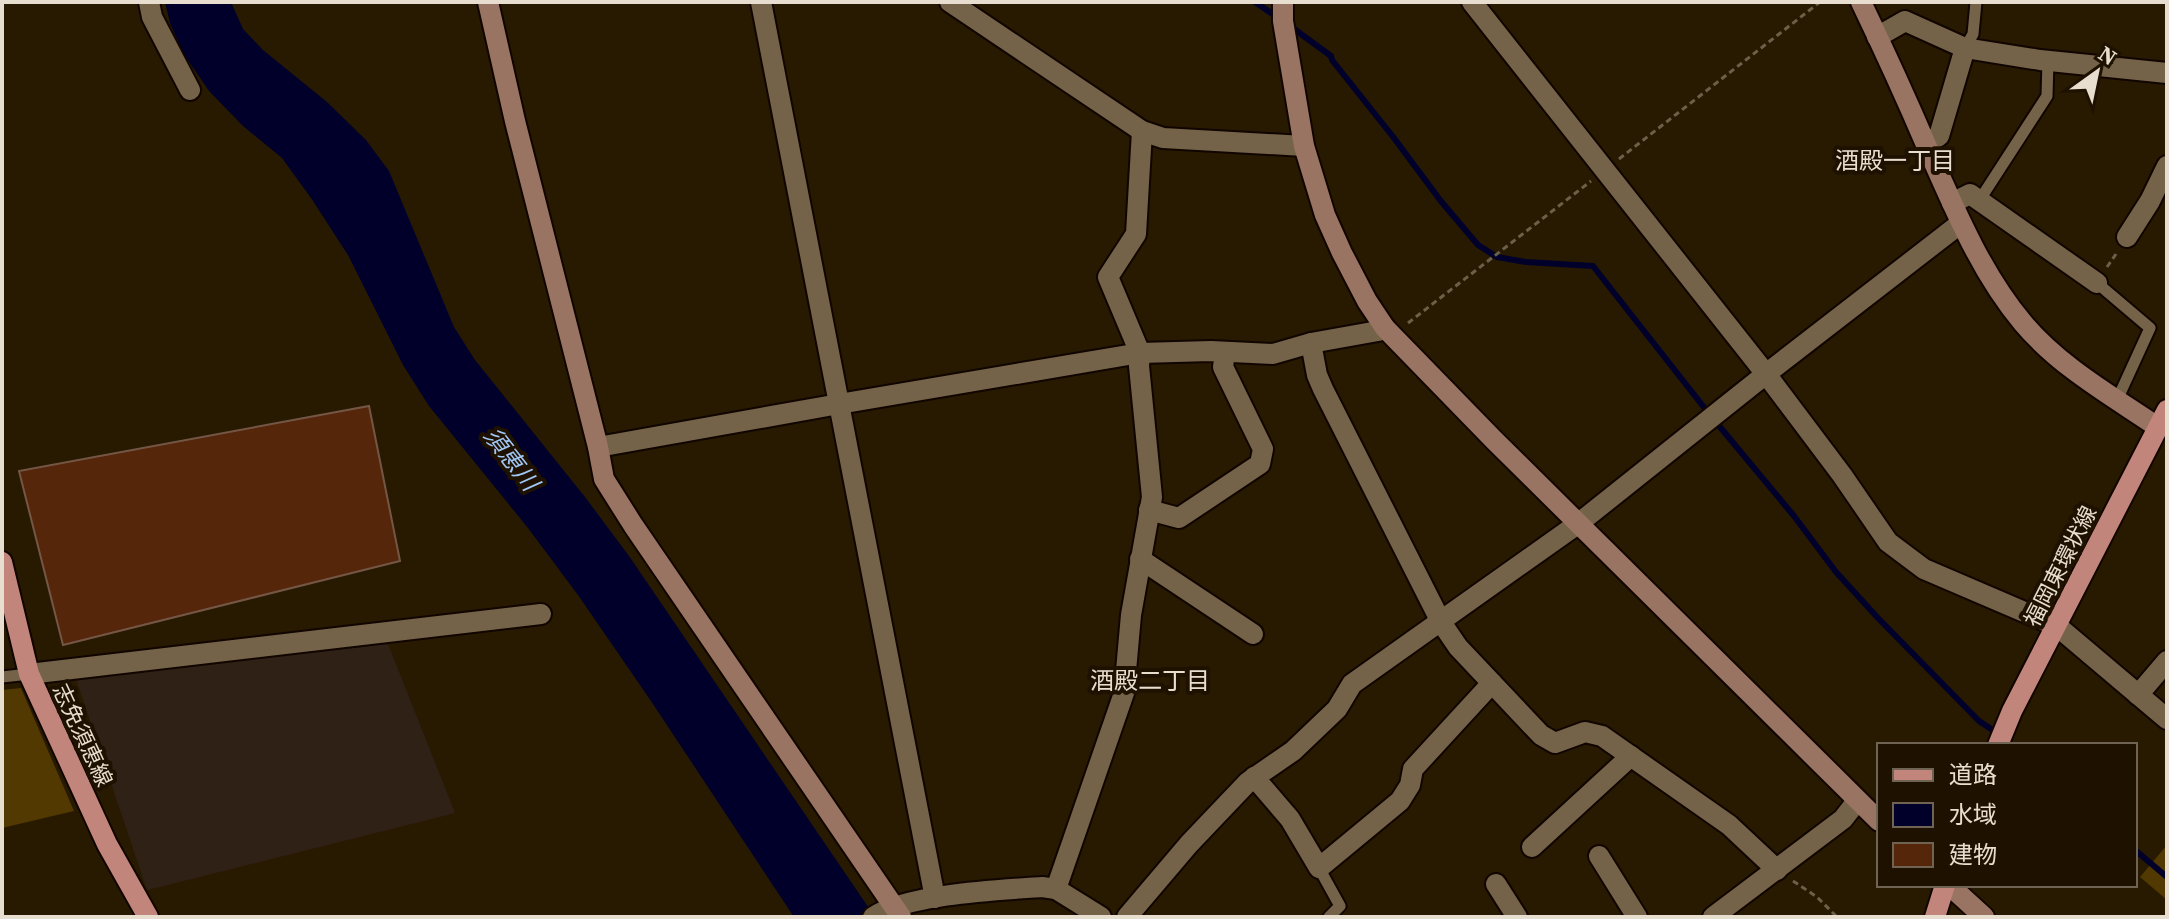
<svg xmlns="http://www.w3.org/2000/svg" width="2169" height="919" font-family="'Source Serif 4','Noto Sans JP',serif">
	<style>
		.industrial { fill: #2f2115 }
		.green { fill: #523801 }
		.water { fill: #00002a }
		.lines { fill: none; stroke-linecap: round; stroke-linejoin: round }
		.stream { stroke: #00002a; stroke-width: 6 }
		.building { fill: #552609; stroke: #745647; stroke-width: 2 }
		.lane-casing { stroke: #110500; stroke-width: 15 }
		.street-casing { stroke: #110500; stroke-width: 24 }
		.secondary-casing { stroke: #110500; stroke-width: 24 }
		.primary-casing { stroke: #110500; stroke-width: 24 }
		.path { stroke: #6c604a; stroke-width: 3; stroke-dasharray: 6 4; stroke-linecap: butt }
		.lane { stroke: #746348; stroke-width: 11 }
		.street { stroke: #746348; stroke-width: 20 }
		.secondary { stroke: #9a7462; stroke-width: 20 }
		.primary { stroke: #c1857c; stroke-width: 20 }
		.labels { text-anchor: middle; stroke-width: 8; stroke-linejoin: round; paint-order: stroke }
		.street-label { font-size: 22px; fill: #e7decf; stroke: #1f1100 }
		.neighbourhood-label { font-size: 24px; fill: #e7decf; stroke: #1f1100 }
		.water-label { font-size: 24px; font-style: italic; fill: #a0c6f5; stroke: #1f1100 }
	</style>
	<rect width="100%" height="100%" fill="#281a01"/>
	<path class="industrial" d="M388,644L455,813L147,890L76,679Z"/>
	<g class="green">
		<path d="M21,688L74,811L2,828V690Z"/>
		<path d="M2167,845V900L2140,877Z"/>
	</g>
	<path class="water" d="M165,2H231L243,29L263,50L327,102L366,140L389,171L454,327L475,360L585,497L629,556L875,917H794L651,701L578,595L528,528L429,406L403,365L348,255L311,198L282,158L243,126L209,91L183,53L170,23Z"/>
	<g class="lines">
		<g class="stream">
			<path d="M1255,2L1277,17"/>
			<path d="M1290,26L1331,56L1332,60L1394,138L1440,200L1478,245L1497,257L1526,262L1593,266L1710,415L1794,516L1836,572L1877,617L1979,721L1997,733"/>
			<path d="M2135,850L2167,877"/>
		</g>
	</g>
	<path class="building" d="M369,406L400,561L63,645L19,471Z"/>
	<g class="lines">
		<g class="lane-casing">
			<g id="lane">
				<path d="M1965,48L1973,34L1976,2"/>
				<path d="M1979,201L2047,96L2048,61"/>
				<path d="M2097,283L2150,328L2117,400"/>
				<path d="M2,677L29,674"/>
				<path d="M1319,868L1340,906L1329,917"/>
			</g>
		</g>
		<g class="street-casing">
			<g id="street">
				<path d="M149,2L152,17L190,90"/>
				<path d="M761,2L935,898"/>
				<path d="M950,2L1142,131L1163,138L1304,146"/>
				<path d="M1472,2L1766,374L1842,475L1888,542L1924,569L2057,626L2167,719"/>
				<path d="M1877,37L1905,21L1965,48L2040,60L2167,73"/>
				<path d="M1926,143L1939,136L1965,48"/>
				<path d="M1952,203L1970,194L2097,283"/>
				<path d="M2127,237L2150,201L2167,166"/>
				<path d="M1311,343L1317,375L1323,389L1441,622L1458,647L1541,735L1555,743L1585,732L1602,736L1729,825L1777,870"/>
				<path d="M598,447L839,404L1140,353L1211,351L1273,354L1311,343L1378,331L1385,328"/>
				<path d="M1149,510L1179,518L1260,464L1263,449L1223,367L1225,352"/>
				<path d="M1140,559L1253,634"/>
				<path d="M29,674L541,614"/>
				<path d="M2138,695L2167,661"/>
				<path d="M1254,777L1290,819L1319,868L1400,801L1410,785L1413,769L1492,683"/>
				<path d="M1532,847L1631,756"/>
				<path d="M1599,856L1637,917"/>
				<path d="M1496,884L1517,917"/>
				<path d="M1056,889L1124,693L1131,615L1152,497L1139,366L1140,353L1108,277L1136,234L1142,131"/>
				<path d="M873,917C908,894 999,890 1042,887L1056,889L1101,917"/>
				<path d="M1127,917L1189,844L1248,782L1293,751L1337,709L1352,684L1579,523L1766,374L1961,223"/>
				<path d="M1713,917L1843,819L1857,801"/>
			</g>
		</g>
		<g class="secondary-casing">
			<g id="secondary">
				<path d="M488,2L515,121L598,447L604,479L633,525L901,917"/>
				<path d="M1283,2V21L1304,146L1325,215L1342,253L1367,301L1385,328L1494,440L1879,821"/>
				<path d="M1861,2C1884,50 1906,98 1927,147C1954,207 1980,272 2023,323C2060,367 2112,396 2159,428"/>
				<path d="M1949,885L1984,917"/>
			</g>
		</g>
		<g class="primary-casing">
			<g id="primary">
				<path d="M2,562L29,674L107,844L148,917"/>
				<path d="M1998,745L2012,711L2167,410"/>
				<path d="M1935,917L1945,885"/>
			</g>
		</g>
		<g class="path">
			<path d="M1619,159L1820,2"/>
			<path d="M2107,267L2116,254"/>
			<path d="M1408,323L1591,181"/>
			<path d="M1793,881L1817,897L1837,917"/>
		</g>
		<use href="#lane" class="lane"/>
		<use href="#street" class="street"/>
		<use href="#secondary" class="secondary"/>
		<use href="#primary" class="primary"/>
	</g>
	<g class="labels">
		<g class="street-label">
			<text transform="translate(2060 566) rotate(-63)" y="8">福岡東環状線</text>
			<text transform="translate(83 735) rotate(65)" y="8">志免須恵線</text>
		</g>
		<g class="neighbourhood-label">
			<text x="1895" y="169">酒殿一丁目</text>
			<text x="1150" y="689">酒殿二丁目</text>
		</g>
		<g class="water-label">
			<text transform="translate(511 459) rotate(52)" y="8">須恵川</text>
		</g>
	</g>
	<rect width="2169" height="919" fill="none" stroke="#e7decf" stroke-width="8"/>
	<rect x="1877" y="743" width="260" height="144" fill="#1f1100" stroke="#6f6353" stroke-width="2"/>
	<rect x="1893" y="769" width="40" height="12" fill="#c1857c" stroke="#6f6353" stroke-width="2"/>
	<text x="1949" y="783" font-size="24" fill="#e7decf">道路</text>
	<rect x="1893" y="803" width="40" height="24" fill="#00002a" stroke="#6f6353" stroke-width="2"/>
	<text x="1949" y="823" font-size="24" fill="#e7decf">水域</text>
	<rect x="1893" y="843" width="40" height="24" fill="#552609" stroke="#6f6353" stroke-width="2"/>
	<text x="1949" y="863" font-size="24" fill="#e7decf">建物</text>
	<g transform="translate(2097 72) rotate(33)" stroke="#1f1100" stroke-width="6" paint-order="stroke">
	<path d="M0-6L14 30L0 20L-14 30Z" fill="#e7decf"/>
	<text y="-12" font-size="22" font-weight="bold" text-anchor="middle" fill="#e7decf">N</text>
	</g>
</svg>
